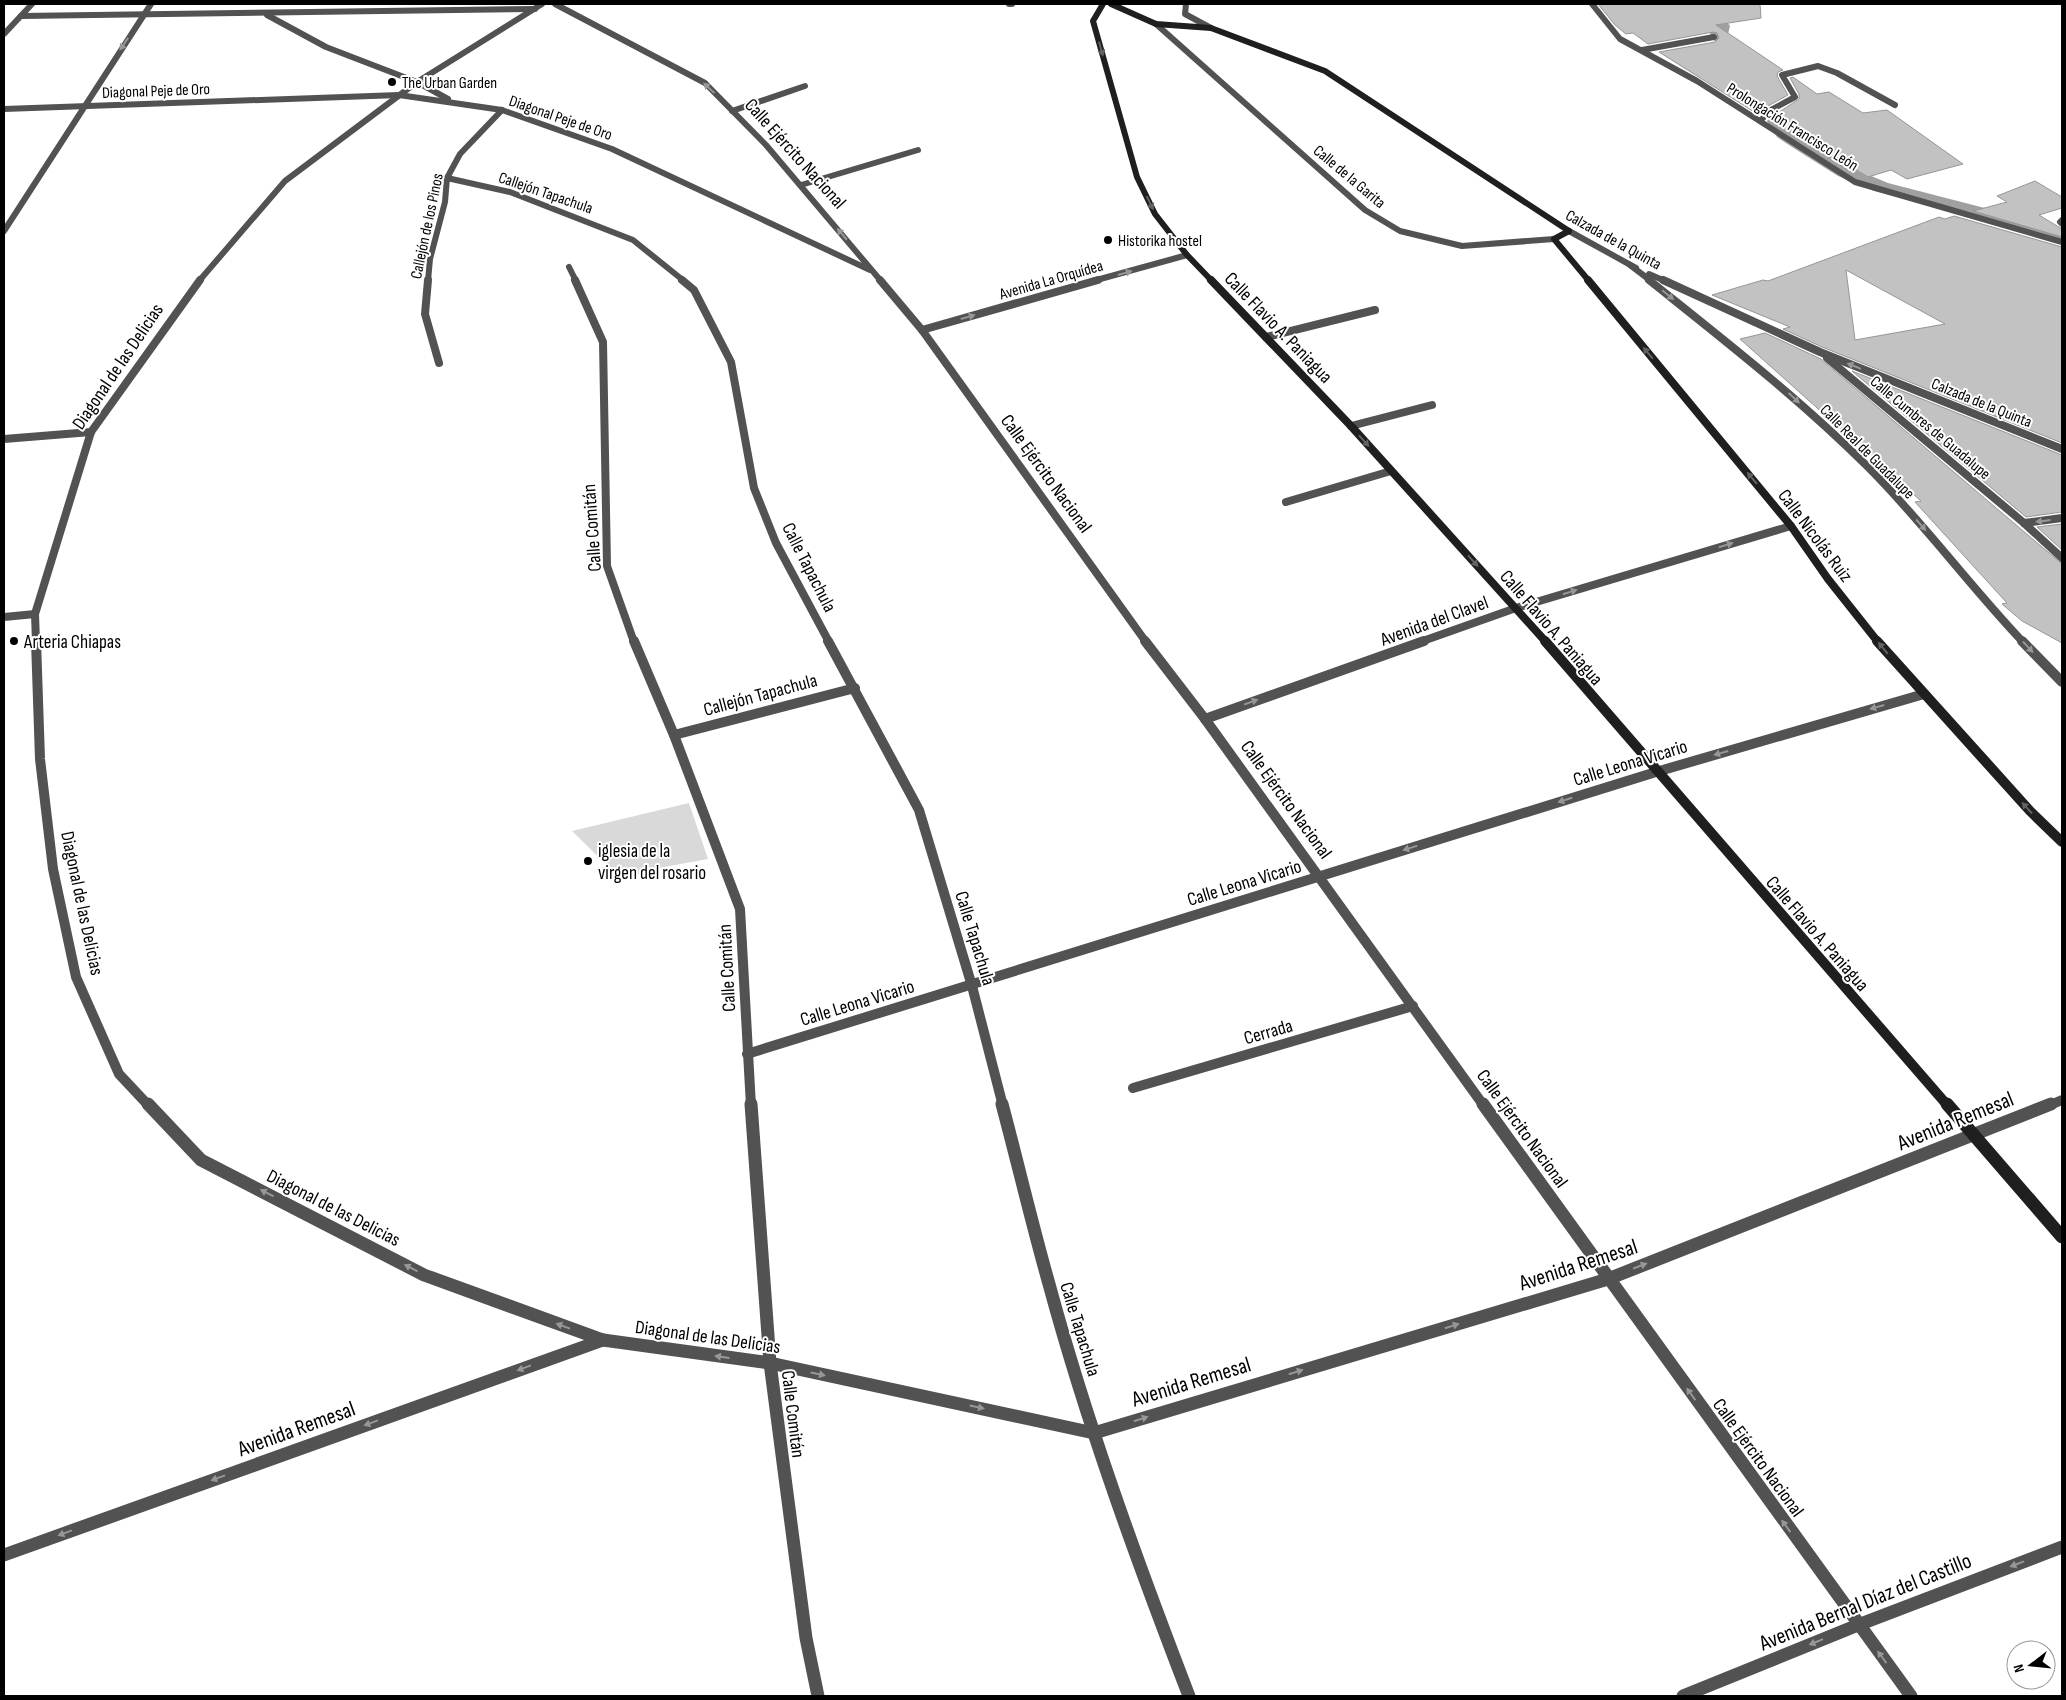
<svg xmlns="http://www.w3.org/2000/svg" width="2066" height="1700" font-family="'Sofia Sans Condensed',sans-serif">
	<style>
		.green { fill: #d9d9d9 }
		.lines { fill: none; stroke-linecap: round; stroke-linejoin: round }
		.canal { fill: #a0a0a0; fill-rule: evenodd }
		.building { fill: #c2c2c2; stroke: #969696; fill-rule: evenodd }
		.lane { stroke: #525252; stroke-width: 6 }
		.street-far3 { stroke: #525252; stroke-width: 6 }
		.street-far2 { stroke: #525252; stroke-width: 8 }
		.street-far1 { stroke: #525252; stroke-width: 10 }
		.street { stroke: #525252; stroke-width: 13 }
		.secondary-far3 { stroke: #1f1f1f; stroke-width: 6 }
		.secondary-far2 { stroke: #1f1f1f; stroke-width: 8 }
		.secondary-far1 { stroke: #1f1f1f; stroke-width: 10 }
		.secondary { stroke: #1f1f1f; stroke-width: 13 }
		.oneway { fill: #979797 }
		.oneway2 { fill: #626262 }
		.poi-dot { fill: #000; stroke: #fff; stroke-width: 2 }
		.labels { text-anchor: middle; stroke-width: 4; stroke-linejoin: round; paint-order: stroke }
		.far-poi-label { font-size: 16px; fill: #000; stroke: #fff; text-anchor: start }
		.far-street-label { font-size: 16px; fill: #000; stroke: #fff }
		.street-label { font-size: 19px; fill: #000; stroke: #fff }
		.poi-label { font-size: 19px; fill: #000; stroke: #fff; text-anchor: start }
		.near-street-label { font-size: 22px; fill: #000; stroke: #fff }
	</style>
	<rect width="100%" height="100%" fill="#fff"/>
	<path class="green" d="M689,803L708,859L659,868L621,879L572,831Z"/>
	<g class="lines">
		<g class="canal">
			<path d="M1673,4H1694L1727,22L1730,26L1728,34L1749,66L1747,70H1733L1710,34L1712,28L1676,8Z"/>
			<path d="M1777,115L1784,117L1792,129L1806,139L1852,168L1888,183L2062,228V240L1874,191L1838,176L1792,147L1777,137L1767,121L1770,117Z"/>
		</g>
	</g>
	<g class="building">
		<path d="M1598,4H1760L1761,18L1716,25L1783,70L1778,72L1777,76L1788,95L1768,106L1759,115L1659,52L1715,42L1719,38L1717,33L1713,32L1648,44L1633,33L1626,34L1615,25Z"/>
		<path d="M1793,77L1817,94L1829,92L1863,113L1887,110L1963,164L1907,179L1891,170L1868,177L1770,118L1799,99V94L1790,78Z"/>
		<path d="M2035,181L2062,197V208L2039,215L2062,229V237L1973,211L2007,202L1997,196Z"/>
		<path d="M1954,216L2062,247V443L1822,347L1783,329L1790,327L1712,295L1763,280L1768,281L1939,217L1945,219ZM1846,270L1945,324L1855,340Z"/>
		<path d="M1765,333L1821,359L2062,564V643L2022,621L2002,604L2007,603L1915,502L1921,501L1740,339Z"/>
		<path d="M1852,371L2062,455V512L2026,517Z"/>
		<path d="M2062,524V550L2037,527Z"/>
	</g>
	<g class="lines">
		<g class="lane">
			<path d="M1642,50L1714,37"/>
			<path d="M1760,121L1771,110L1795,97L1782,75L1818,66L1837,73L1895,105"/>
			<path d="M2062,220L2060,222L2062,224"/>
		</g>
		<g class="street-far3">
			<path d="M555,4L705,83L766,145L881,281"/>
			<path d="M1009,4H1012"/>
			<path d="M1186,4L1185,14L1211,28"/>
			<path d="M1592,4L1620,39L1697,81L1855,182L2062,242"/>
			<path d="M267,15L326,47L417,82L448,99"/>
			<path d="M21,16L535,9"/>
			<path d="M1156,24L1365,210L1400,231L1462,246L1554,239"/>
			<path d="M4,34L32,4"/>
			<path d="M4,109L399,95L502,110L612,149L870,270"/>
			<path d="M732,111L805,86"/>
			<path d="M447,178L510,192L633,240L684,281"/>
			<path d="M801,185L918,150"/>
			<path d="M4,231L151,4"/>
			<path d="M1569,231L1636,268"/>
			<path d="M1630,265L1651,281"/>
			<path d="M569,267L576,281"/>
			<path d="M1649,274L1665,281"/>
			<path d="M199,281L285,181L417,82L542,4"/>
			<path d="M428,281L430,259L445,202L447,178L460,154L502,110"/>
			<path d="M1093,281L1187,255"/>
		</g>
		<g class="street-far2">
			<path d="M428,280L425,314L439,363"/>
			<path d="M575,280L603,342L607,566L634,642"/>
			<path d="M682,280L694,290L731,362L754,488L776,543L829,642"/>
			<path d="M880,280L922,330L1146,642"/>
			<path d="M1649,280C1724,340 1800,399 1868,467C1923,522 1969,585 2023,642"/>
			<path d="M1663,280L1820,352L2062,449"/>
			<path d="M922,330L1098,280"/>
			<path d="M1266,337L1375,310"/>
			<path d="M1827,358L2024,523L2062,558"/>
			<path d="M1351,426L1432,405"/>
			<path d="M4,439L91,432"/>
			<path d="M1286,502L1391,471"/>
			<path d="M2024,523L2062,518"/>
			<path d="M4,617L35,614"/>
			<path d="M36,642L35,614L91,432L200,280"/>
			<path d="M1420,642L1516,608L1791,526"/>
		</g>
		<g class="street-far1">
			<path d="M36,641L40,759L53,869L76,977L119,1074L149,1106"/>
			<path d="M634,641L674,735L740,909L751,1106"/>
			<path d="M828,641L919,810L972,986L1003,1106"/>
			<path d="M1145,641L1205,719L1484,1106"/>
			<path d="M2022,641L2062,682"/>
			<path d="M1205,719L1424,641"/>
			<path d="M674,735L855,688"/>
			<path d="M747,1054L1656,772L1924,694"/>
			<path d="M1133,1088L1413,1006"/>
			<path d="M2048,1106L2062,1100"/>
		</g>
		<g class="street">
			<path d="M148,1104L201,1160L424,1275L603,1340L770,1363L1094,1433L1608,1279L2051,1104"/>
			<path d="M751,1104L770,1363L806,1638L818,1696"/>
			<path d="M1002,1104C1018,1164 1032,1224 1049,1284C1087,1424 1137,1561 1189,1696"/>
			<path d="M1483,1104L1911,1696"/>
			<path d="M4,1555L603,1340"/>
			<path d="M1683,1696L1858,1625L2062,1547"/>
		</g>
		<g class="secondary-far3">
			<path d="M1103,4L1093,21L1137,177L1155,214L1187,255L1212,281"/>
			<path d="M1111,4L1156,24L1211,28L1325,71L1569,231"/>
			<path d="M1569,231L1554,239L1589,281"/>
		</g>
		<g class="secondary-far2">
			<path d="M1211,280L1351,426L1546,642"/>
			<path d="M1588,280L1791,526L1828,579L1878,642"/>
		</g>
		<g class="secondary-far1">
			<path d="M1545,641L1948,1106"/>
			<path d="M1877,641L2030,811L2062,842"/>
		</g>
		<path class="secondary" d="M1947,1104L2062,1237"/>
	</g>
	<defs><path id="oneway-solid" d="M-6-.8H1V-3.2L6.5 0L1 3.2V.8H-6Z" transform="scale(1.25)"/></defs>
	<g class="oneway">
		<use href="#oneway-solid" transform="translate(124 44) rotate(124)"/>
		<use href="#oneway-solid" transform="translate(709 88) rotate(-137)"/>
		<use href="#oneway-solid" transform="translate(842 234) rotate(-130)"/>
		<use href="#oneway-solid" transform="translate(1125 273) rotate(-16)"/>
		<use href="#oneway-solid" transform="translate(1668 295) rotate(39)"/>
		<use href="#oneway-solid" transform="translate(968 317) rotate(-16)"/>
		<use href="#oneway-solid" transform="translate(1854 366) rotate(-158)"/>
		<use href="#oneway-solid" transform="translate(1794 398) rotate(43)"/>
		<use href="#oneway-solid" transform="translate(2043 521) rotate(173)"/>
		<use href="#oneway-solid" transform="translate(1921 525) rotate(49)"/>
		<use href="#oneway-solid" transform="translate(1726 545) rotate(-17)"/>
		<use href="#oneway-solid" transform="translate(1570 592) rotate(-17)"/>
		<use href="#oneway-solid" transform="translate(2028 647) rotate(47)"/>
		<use href="#oneway-solid" transform="translate(1251 702) rotate(-20)"/>
		<use href="#oneway-solid" transform="translate(1877 707) rotate(164)"/>
		<use href="#oneway-solid" transform="translate(1721 753) rotate(164)"/>
		<use href="#oneway-solid" transform="translate(1565 800) rotate(163)"/>
		<use href="#oneway-solid" transform="translate(1410 848) rotate(163)"/>
		<use href="#oneway-solid" transform="translate(267 1193) rotate(-153)"/>
		<use href="#oneway-solid" transform="translate(1640 1266) rotate(-21)"/>
		<use href="#oneway-solid" transform="translate(411 1268) rotate(-153)"/>
		<use href="#oneway-solid" transform="translate(563 1326) rotate(-160)"/>
		<use href="#oneway-solid" transform="translate(1452 1326) rotate(-17)"/>
		<use href="#oneway-solid" transform="translate(722 1357) rotate(-172)"/>
		<use href="#oneway-solid" transform="translate(524 1368) rotate(160)"/>
		<use href="#oneway-solid" transform="translate(1296 1372) rotate(-17)"/>
		<use href="#oneway-solid" transform="translate(818 1374) rotate(12)"/>
		<use href="#oneway-solid" transform="translate(1691 1394) rotate(-126)"/>
		<use href="#oneway-solid" transform="translate(977 1407) rotate(12)"/>
		<use href="#oneway-solid" transform="translate(1141 1419) rotate(-17)"/>
		<use href="#oneway-solid" transform="translate(371 1423) rotate(160)"/>
		<use href="#oneway-solid" transform="translate(218 1478) rotate(160)"/>
		<use href="#oneway-solid" transform="translate(1786 1526) rotate(-126)"/>
		<use href="#oneway-solid" transform="translate(65 1533) rotate(160)"/>
		<use href="#oneway-solid" transform="translate(2017 1564) rotate(159)"/>
		<use href="#oneway-solid" transform="translate(1816 1642) rotate(158)"/>
		<use href="#oneway-solid" transform="translate(1882 1657) rotate(-126)"/>
	</g>
	<g class="oneway2">
		<use href="#oneway-solid" transform="translate(1101 49) rotate(74)"/>
		<use href="#oneway-solid" transform="translate(1150 203) rotate(64)"/>
		<use href="#oneway-solid" transform="translate(1648 353) rotate(-130)"/>
		<use href="#oneway-solid" transform="translate(1364 441) rotate(48)"/>
		<use href="#oneway-solid" transform="translate(1752 478) rotate(-130)"/>
		<use href="#oneway-solid" transform="translate(1473 561) rotate(48)"/>
		<use href="#oneway-solid" transform="translate(1883 648) rotate(-129)"/>
		<use href="#oneway-solid" transform="translate(2027 808) rotate(-133)"/>
	</g>
	<g class="poi-dot">
		<circle cx="392" cy="82" r="5"/>
		<circle cx="1108" cy="240" r="5"/>
		<circle cx="14" cy="641" r="5"/>
		<circle cx="588" cy="861" r="5"/>
	</g>
	<g class="labels">
		<g class="far-poi-label">
			<text x="402" y="88">The Urban Garden</text>
			<text x="1118" y="246">Historika hostel</text>
		</g>
		<g class="far-street-label">
			<text transform="translate(156 90) rotate(-2)" y="6">Diagonal Peje de Oro</text>
			<text transform="translate(561 117) rotate(19)" y="6">Diagonal Peje de Oro</text>
			<text transform="translate(1793 126) rotate(32)" y="6">Prolongación Francisco León</text>
			<text transform="translate(1350 176) rotate(40)" y="6">Calle de la Garita</text>
			<text transform="translate(546 192) rotate(19)" y="6">Callejón Tapachula</text>
			<text transform="translate(426 226) rotate(-78)" y="6">Callejón de los Pinos</text>
			<text transform="translate(1614 239) rotate(29)" y="6">Calzada de la Quinta</text>
			<text transform="translate(1051 279) rotate(-16)" y="6">Avenida La Orquídea</text>
			<text transform="translate(1982 402) rotate(22)" y="6">Calzada de la Quinta</text>
			<text transform="translate(1931 427) rotate(40)" y="6">Calle Cumbres de Guadalupe</text>
			<text transform="translate(1868 451) rotate(45)" y="6">Calle Real de Guadalupe</text>
		</g>
		<g class="street-label">
			<text transform="translate(796 153) rotate(48)" y="7">Calle Ejército Nacional</text>
			<text transform="translate(1279 327) rotate(46)" y="7">Calle Flavio A. Paniagua</text>
			<text transform="translate(117 366) rotate(-56)" y="7">Diagonal de las Delicias</text>
			<text transform="translate(1047 473) rotate(54)" y="7">Calle Ejército Nacional</text>
			<text transform="translate(591 528) rotate(-94)" y="7">Calle Comitán</text>
			<text transform="translate(1816 535) rotate(53)" y="7">Calle Nicolás Ruiz</text>
			<text transform="translate(810 567) rotate(63)" y="7">Calle Tapachula</text>
			<text transform="translate(1434 620) rotate(-20)" y="7">Avenida del Clavel</text>
			<text transform="translate(1552 627) rotate(49)" y="7">Calle Flavio A. Paniagua</text>
			<text transform="translate(760 694) rotate(-15)" y="7">Callejón Tapachula</text>
			<text transform="translate(1630 762) rotate(-17)" y="7">Calle Leona Vicario</text>
			<text transform="translate(1287 799) rotate(54)" y="7">Calle Ejército Nacional</text>
			<text transform="translate(1244 882) rotate(-17)" y="7">Calle Leona Vicario</text>
			<text transform="translate(83 903) rotate(78)" y="7">Diagonal de las Delicias</text>
			<text transform="translate(1818 933) rotate(49)" y="7">Calle Flavio A. Paniagua</text>
			<text transform="translate(976 938) rotate(73)" y="7">Calle Tapachula</text>
			<text transform="translate(726 968) rotate(-93)" y="7">Calle Comitán</text>
			<text transform="translate(857 1002) rotate(-17)" y="7">Calle Leona Vicario</text>
			<text transform="translate(1268 1031) rotate(-16)" y="7">Cerrada</text>
			<text transform="translate(1523 1128) rotate(54)" y="7">Calle Ejército Nacional</text>
			<text transform="translate(334 1207) rotate(27)" y="7">Diagonal de las Delicias</text>
			<text transform="translate(1081 1329) rotate(73)" y="7">Calle Tapachula</text>
			<text transform="translate(708 1336) rotate(8)" y="7">Diagonal de las Delicias</text>
			<text transform="translate(794 1414) rotate(83)" y="7">Calle Comitán</text>
			<text transform="translate(1759 1457) rotate(54)" y="7">Calle Ejército Nacional</text>
		</g>
		<g class="poi-label">
			<text x="24" y="648">Arteria Chiapas</text>
			<text x="598" y="857">iglesia de la<tspan x="598" dy="22">virgen del rosario</tspan></text>
		</g>
		<g class="near-street-label">
			<text transform="translate(1955 1120) rotate(-22)" y="8">Avenida Remesal</text>
			<text transform="translate(1578 1264) rotate(-18)" y="8">Avenida Remesal</text>
			<text transform="translate(1191 1381) rotate(-17)" y="8">Avenida Remesal</text>
			<text transform="translate(296 1428) rotate(-20)" y="8">Avenida Remesal</text>
			<text transform="translate(1865 1601) rotate(-22)" y="8">Avenida Bernal Díaz del Castillo</text>
		</g>
	</g>
	<rect width="2066" height="1700" fill="none" stroke="#000000" stroke-width="10"/>
	<g transform="translate(2031 1665) rotate(254)"><circle r="24" fill="#ffffff" stroke="#999999"/>
	<path d="M0-4L9 19L0 12L-9 19Z" fill="#000000"/>
	<text y="-8" font-size="14" font-weight="bold" text-anchor="middle" fill="#000000">N</text>
	</g>
</svg>
